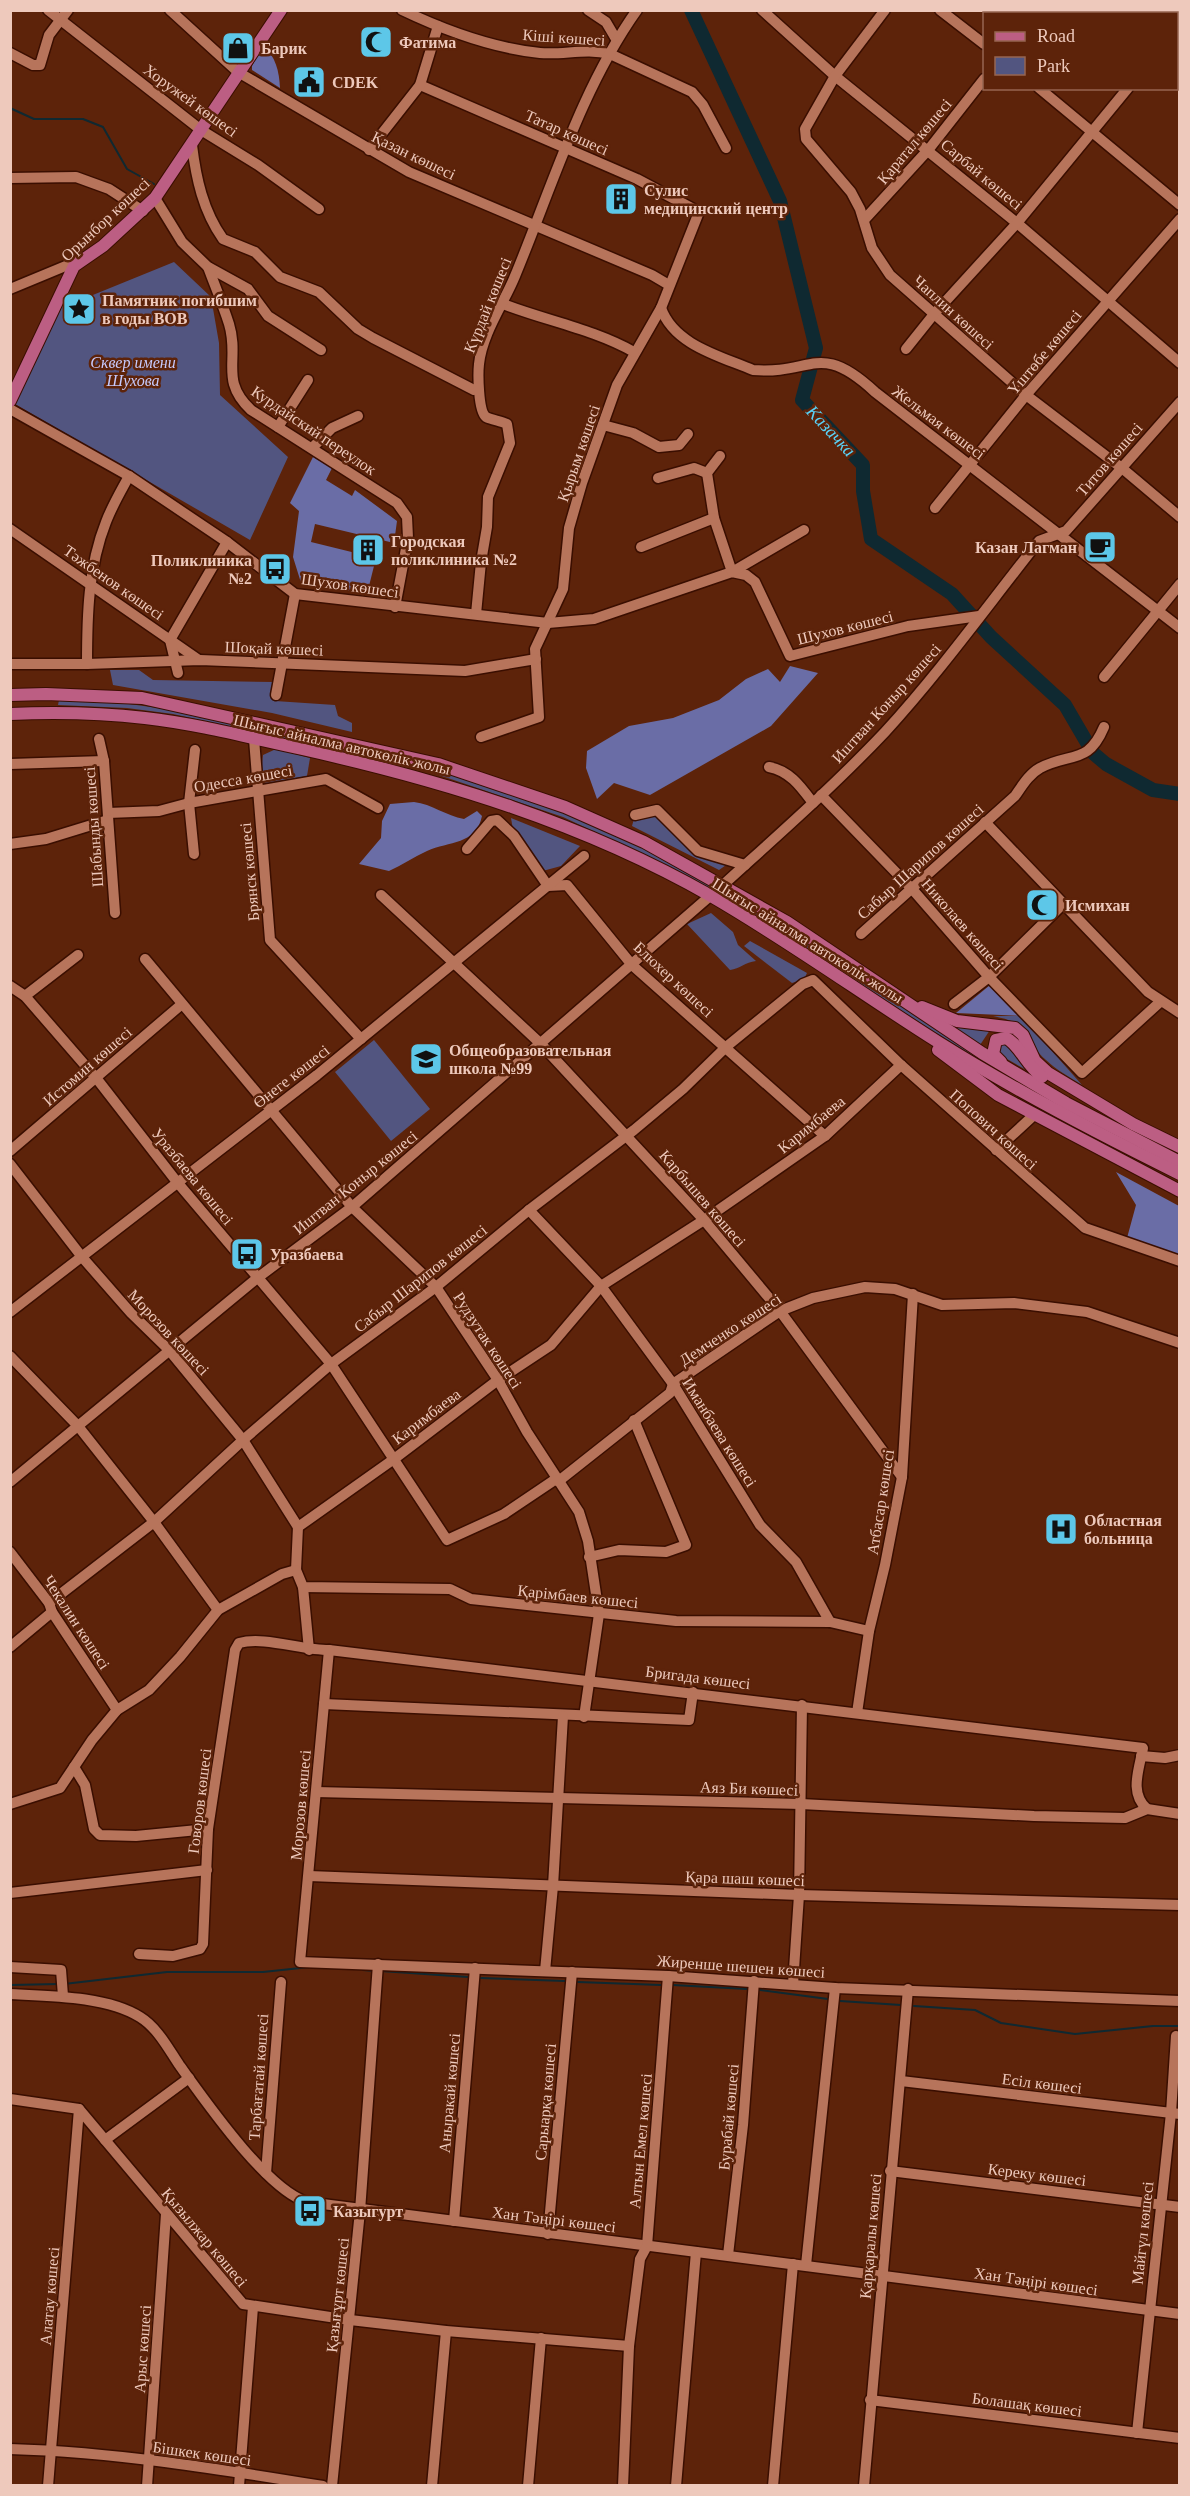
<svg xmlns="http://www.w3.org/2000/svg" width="1190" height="2496" font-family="Georgia,serif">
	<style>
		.green { fill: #525580 }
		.forest { fill: #6a6da6 }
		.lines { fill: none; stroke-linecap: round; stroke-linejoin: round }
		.stream { stroke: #0f2931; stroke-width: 2 }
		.river { stroke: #0f2931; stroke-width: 14 }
		.minor-casing { stroke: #3a0e00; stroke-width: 13 }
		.major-casing { stroke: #3a0e00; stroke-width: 14 }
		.minor { stroke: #b7745b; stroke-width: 10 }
		.major { stroke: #bc5e83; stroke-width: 12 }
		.labels { text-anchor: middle; stroke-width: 5; stroke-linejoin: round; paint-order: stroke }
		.street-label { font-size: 16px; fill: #eec9bc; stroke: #5d230a }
		.poi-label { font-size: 16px; font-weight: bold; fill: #eec9bc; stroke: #5d230a; text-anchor: start }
		.park-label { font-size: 16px; font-style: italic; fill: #c6cafd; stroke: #5d230a }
		.water-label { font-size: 18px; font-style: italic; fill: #59d1f6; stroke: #5d230a }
	</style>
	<rect width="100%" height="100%" fill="#5d230a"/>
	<g class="green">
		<path d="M174,262L211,297L219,343L220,395L288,457L250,540L15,404L52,321L68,293L83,299Z"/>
		<path d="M110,670H139L153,680L275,682V701L335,705L338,716L352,723V732L272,713L113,685Z"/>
		<path d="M59,700L129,704L173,710L434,767L566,812L660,856L784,927L1113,1136L988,1067L781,932L657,861L563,817L433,773L393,762L173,714L127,708L58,705Z"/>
		<path d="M276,749L310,758L307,776L260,784L263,755Z"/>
		<path d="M657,810L698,851L732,861L719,870L632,826L635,815Z"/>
		<path d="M511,818L580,846L561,866L539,872L514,836Z"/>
		<path d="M711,913L733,932L738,945L756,961C745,962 740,969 730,970L687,924Z"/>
		<path d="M750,941L807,973L804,979L792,983L744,946Z"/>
		<path d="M993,1016H1021L1082,1085C1070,1077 1056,1070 1046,1060C1021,1038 1038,1025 993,1016Z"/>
		<path d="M943,1020L990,1030L980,1045Z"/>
		<path d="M374,1040L430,1109L391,1141L335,1072Z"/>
		<path d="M1003,1043L1009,1046L1028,1071L1000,1055L997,1047Z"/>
	</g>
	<g class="forest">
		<path d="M263,45C276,57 279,71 280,88L252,70V66Z"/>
		<path d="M313,457L332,468L326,480L352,496L355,490L397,521L394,543L315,524L311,542L376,558L369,586L359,592L302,586L293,557L299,511L290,503Z"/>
		<path d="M790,666L818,673L771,726L650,795L614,783L597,799L586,768L587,751L629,726L673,718L719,700L746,679L768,669L780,682Z"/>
		<path d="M414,802C432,804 446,816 464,819L477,811L482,816C476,845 449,841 427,851C414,857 402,865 389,871L359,864L381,838L382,821L390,804Z"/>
		<path d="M990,985L1021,1016L956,1013Z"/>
		<path d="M1116,1172L1179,1206V1256L1127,1238L1136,1205Z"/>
	</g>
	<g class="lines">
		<g class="stream">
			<path d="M10,108L34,119H83L103,127L127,169L154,184"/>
			<path d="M363,1970L375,1971"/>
			<path d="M381,1971L468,1977"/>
			<path d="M480,1978L565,1981"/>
			<path d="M578,1982L661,1985"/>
			<path d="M64,1984L167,1972H263L310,1967"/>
			<path d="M10,1985L59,1984"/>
			<path d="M673,1985L747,1989"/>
			<path d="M760,1990L828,1999"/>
			<path d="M840,2001L901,2005"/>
			<path d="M914,2006L975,2010L1001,2023L1075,2034L1153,2026H1180"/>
		</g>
		<path class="river" d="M691,10L780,201L816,348L802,400L863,465V491L871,539L952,594L991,637L1065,705L1093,753L1106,764L1153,790L1180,794"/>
		<g class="minor-casing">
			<g id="minor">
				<path d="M48,10L201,130L258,165L319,209"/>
				<path d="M170,10L238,72L409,172L652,275L669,285"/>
				<path d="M402,10C446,31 492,48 540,53C564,55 586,48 610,54L692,92L703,105L726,148"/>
				<path d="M588,10L606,22L616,39"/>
				<path d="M762,10L835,76L1017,223L1180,363"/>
				<path d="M885,10L835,76L805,129L806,139L851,192L860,209L872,248L890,275L1026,395L1123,469L1180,517"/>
				<path d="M940,10L984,44"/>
				<path d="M1136,10L1139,14"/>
				<path d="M1036,14L1038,10"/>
				<path d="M1176,31L1180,28"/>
				<path d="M1176,46L1180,48"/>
				<path d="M10,53L33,65H40L49,35L68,10"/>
				<path d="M420,85L637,179L699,212L661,308L617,385L582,483L569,528L563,589L535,649L539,717L481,737"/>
				<path d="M1039,88L1180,205"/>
				<path d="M192,145C196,178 203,211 223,239L255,252L280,277L319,292L358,329L373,338L474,390L478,389"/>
				<path d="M369,150L420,85L438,26"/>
				<path d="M10,178L76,177L109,189L143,211"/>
				<path d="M155,198L182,242L208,267L248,289L268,316L321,350"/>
				<path d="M864,220L929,149L984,79"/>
				<path d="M208,267C215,286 223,305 229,324C240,360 219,380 251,410L397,503L407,517L408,538L395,607"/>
				<path d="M10,289L80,260"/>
				<path d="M503,304C547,321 593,329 634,352"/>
				<path d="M661,308C674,345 720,356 753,370C813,375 819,340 875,392L1180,628"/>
				<path d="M906,349L934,314L1017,223L1128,88"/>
				<path d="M10,409L129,476L227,542L295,594L548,623L594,619L732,572L746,575L755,582L790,656L908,626L979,616"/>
				<path d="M603,425L633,433L659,447L679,445L688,434"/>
				<path d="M278,427L308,380"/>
				<path d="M312,448L332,428L358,416"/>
				<path d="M720,456L707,473L714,518L732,572L804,530"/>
				<path d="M658,478L694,468L707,473"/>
				<path d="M935,508L1026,395L1180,219"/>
				<path d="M10,529L199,660"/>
				<path d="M641,547L714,518"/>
				<path d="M476,614L481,562L487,527L488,497L510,443L507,424C501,421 492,420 486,417C478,411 478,373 479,364C482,334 504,303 515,276C552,187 581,89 637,10"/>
				<path d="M10,664H87L200,660L465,671L536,659"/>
				<path d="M87,664C87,617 88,567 106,522C112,506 121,491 129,476"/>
				<path d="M178,673L170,640L227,542"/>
				<path d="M1104,677L1180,584"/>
				<path d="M276,695L295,594"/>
				<path d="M99,739L104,761L115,913"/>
				<path d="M254,739L270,940L361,1039"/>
				<path d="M10,764L104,761"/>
				<path d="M769,767C790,771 801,787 813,803"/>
				<path d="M821,795L913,890L989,977L1082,1073L1160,1002"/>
				<path d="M108,813L159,811L189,803L326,779L378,808"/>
				<path d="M635,815L657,810L698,851L745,865"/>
				<path d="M985,822L1148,992L1180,1013"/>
				<path d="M10,844L46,839L108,820"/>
				<path d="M467,849L491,821L497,820L514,836L548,886L567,885L632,965L825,1136"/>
				<path d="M194,854L189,803L195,750"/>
				<path d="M723,885C778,835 834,786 885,732C940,672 988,605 1039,541L1066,531L1180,402"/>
				<path d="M381,895L541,1044L704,1220L780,1311L902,1477"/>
				<path d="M861,934L1015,796C1022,786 1029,774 1040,768C1071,752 1088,765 1104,727"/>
				<path d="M145,959L352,1207L436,1287L498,1380L527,1432L579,1512L588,1541L599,1614L584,1717"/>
				<path d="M10,986L25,996L97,1079L177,1182L331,1364L447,1540L504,1514L553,1481L560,1480L670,1393L673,1384L780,1311L813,1298L865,1287L895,1289L942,1305L1014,1303L1087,1312L1180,1343"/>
				<path d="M25,996L78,955"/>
				<path d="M954,1004L989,977L1062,905"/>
				<path d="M996,1150L1034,1115"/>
				<path d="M10,1151L182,1004"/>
				<path d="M10,1164L82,1257L131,1313L169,1350L243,1440L298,1527"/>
				<path d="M529,1210L601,1286L673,1384L760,1525L796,1562L830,1622"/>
				<path d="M10,1312L317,1075L584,856"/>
				<path d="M10,1356L78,1426L154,1522L218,1610"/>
				<path d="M10,1482L256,1279L352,1207L710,896"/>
				<path d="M298,1527L394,1459L498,1380L551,1345L601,1286L704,1220L825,1136L901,1065"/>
				<path d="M298,1527L296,1570L303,1587L450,1589L471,1599L676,1621L830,1622L869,1631"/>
				<path d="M10,1552L49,1603L52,1612L117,1710"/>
				<path d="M589,1557L619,1550L666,1552L686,1545L634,1420"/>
				<path d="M303,1587L309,1650"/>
				<path d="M49,1603L154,1522L243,1440L331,1364L436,1287L529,1210L634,1130L683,1089L726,1047L803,984L813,980L901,1065L1085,1228L1180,1261"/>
				<path d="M10,1647L52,1612"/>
				<path d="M329,1650L300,1962L668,1976L835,1988L1180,2001"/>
				<path d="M324,1704L689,1720L693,1692"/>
				<path d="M857,1713L869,1631L885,1565L902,1477L913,1294"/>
				<path d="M1141,1756L1165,1758L1180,1755"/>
				<path d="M74,1767L85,1785L94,1829L100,1835L136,1836L208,1829"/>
				<path d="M316,1792L801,1804L1034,1816L1125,1818L1147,1809L1180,1814"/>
				<path d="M10,1804L60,1788L92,1740L117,1710L149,1690L180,1657L218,1610L282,1574L296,1570"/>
				<path d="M309,1876L799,1895L1180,1905"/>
				<path d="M10,1893L207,1870"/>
				<path d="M139,1954L173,1956L200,1949L203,1944L208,1829L235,1650L239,1643C264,1636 301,1650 329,1650L1143,1748C1139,1770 1129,1793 1147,1809"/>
				<path d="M10,1967L61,1970L63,1996"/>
				<path d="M545,1971L553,1886L563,1716"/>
				<path d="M793,1984L799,1895L802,1705"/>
				<path d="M10,1994C49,1996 107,1996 140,2017C158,2028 169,2050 180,2066C206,2102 267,2190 307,2202L1180,2314"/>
				<path d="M901,2081L1180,2114"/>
				<path d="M10,2099L79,2109L243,2304L350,2320L446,2331L629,2346"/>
				<path d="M105,2140L189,2078"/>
				<path d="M890,2171L1180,2207"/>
				<path d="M266,2173L281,1982"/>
				<path d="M454,2221L475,1968"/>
				<path d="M548,2234L572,1972"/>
				<path d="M728,2255L743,2125L754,1981"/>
				<path d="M806,2265L835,1988"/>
				<path d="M870,2400L1180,2438"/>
				<path d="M1137,2433L1171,2113L1176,2036"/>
				<path d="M10,2449C115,2452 219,2469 323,2486"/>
				<path d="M48,2486L79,2109"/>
				<path d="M147,2486L166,2214"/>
				<path d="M239,2486L253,2307"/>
				<path d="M332,2486L360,2211L378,1964"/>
				<path d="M432,2486L446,2331"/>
				<path d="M528,2486L541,2338"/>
				<path d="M623,2486L629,2346L640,2259L647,2246L668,1976"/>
				<path d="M676,2486L696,2252"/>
				<path d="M773,2486L793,2264"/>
				<path d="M864,2486L908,1989"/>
			</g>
		</g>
		<g class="major-casing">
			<g id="major">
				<path d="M10,401L74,266L103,246L155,198L281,10"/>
				<path d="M10,695L46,694L142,698L438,764L565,807L644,842L787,922L982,1053L1066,1103L1180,1162"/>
				<path d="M10,714C55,712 101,713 145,718C198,724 251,738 302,749C445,781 583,823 711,896C789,941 862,994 938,1042C1016,1091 1097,1133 1180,1174"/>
				<path d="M922,1007L957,1021L1015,1028L1023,1035L1035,1061L1048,1073L1133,1124L1180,1147"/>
				<path d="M938,1050L998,1095L1180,1191"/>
				<path d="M1001,1062L993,1054L996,1040L1006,1038C1018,1043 1027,1066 1042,1077"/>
			</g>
		</g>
		<use href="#minor" class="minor"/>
		<use href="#major" class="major"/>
	</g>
	<defs>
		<g id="mosque-square" transform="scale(1.725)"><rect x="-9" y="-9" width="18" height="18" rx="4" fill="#5dc7e8" stroke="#5d230a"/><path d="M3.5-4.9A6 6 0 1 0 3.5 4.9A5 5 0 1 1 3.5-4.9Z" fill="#111"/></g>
		<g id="shop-square" transform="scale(1.725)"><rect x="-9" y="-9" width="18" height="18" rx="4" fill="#5dc7e8" stroke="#5d230a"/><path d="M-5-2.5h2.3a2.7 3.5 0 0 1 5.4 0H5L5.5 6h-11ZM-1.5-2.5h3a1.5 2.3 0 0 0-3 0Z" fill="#111"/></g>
		<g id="civic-square" transform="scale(1.725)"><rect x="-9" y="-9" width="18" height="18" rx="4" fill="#5dc7e8" stroke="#5d230a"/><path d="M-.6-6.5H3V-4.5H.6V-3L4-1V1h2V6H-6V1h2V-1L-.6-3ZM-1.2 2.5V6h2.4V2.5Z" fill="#111"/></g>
		<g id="building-square" transform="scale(1.725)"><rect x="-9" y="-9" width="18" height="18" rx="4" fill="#5dc7e8" stroke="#5d230a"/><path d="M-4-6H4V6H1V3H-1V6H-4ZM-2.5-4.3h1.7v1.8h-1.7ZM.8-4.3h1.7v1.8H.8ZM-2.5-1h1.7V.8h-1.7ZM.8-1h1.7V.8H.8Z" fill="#111"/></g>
		<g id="sight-square" transform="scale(1.725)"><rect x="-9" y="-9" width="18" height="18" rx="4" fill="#5dc7e8" stroke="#5d230a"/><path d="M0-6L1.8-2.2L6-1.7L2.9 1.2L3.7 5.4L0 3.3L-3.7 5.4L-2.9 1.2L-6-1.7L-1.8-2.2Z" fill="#111"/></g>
		<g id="cafe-square" transform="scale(1.725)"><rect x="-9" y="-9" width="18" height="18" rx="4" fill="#5dc7e8" stroke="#5d230a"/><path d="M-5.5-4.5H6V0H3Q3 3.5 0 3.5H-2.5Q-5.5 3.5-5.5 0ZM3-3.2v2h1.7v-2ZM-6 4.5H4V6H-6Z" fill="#111"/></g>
		<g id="bus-square" transform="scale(1.725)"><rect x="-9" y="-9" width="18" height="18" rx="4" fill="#5dc7e8" stroke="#5d230a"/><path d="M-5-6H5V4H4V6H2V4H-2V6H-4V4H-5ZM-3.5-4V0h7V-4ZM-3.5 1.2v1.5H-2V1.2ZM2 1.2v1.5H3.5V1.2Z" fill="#111"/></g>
		<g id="school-square" transform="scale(1.725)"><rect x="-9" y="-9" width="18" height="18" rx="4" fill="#5dc7e8" stroke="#5d230a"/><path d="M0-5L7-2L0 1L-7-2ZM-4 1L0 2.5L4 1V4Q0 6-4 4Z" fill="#111"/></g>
		<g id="hospital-square" transform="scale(1.725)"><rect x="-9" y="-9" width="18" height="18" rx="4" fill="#5dc7e8" stroke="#5d230a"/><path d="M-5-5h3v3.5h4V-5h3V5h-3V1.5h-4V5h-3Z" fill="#111"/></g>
	</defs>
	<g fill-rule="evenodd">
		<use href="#mosque-square" x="376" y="42"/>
		<use href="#shop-square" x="238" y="48"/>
		<use href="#civic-square" x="309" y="82"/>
		<use href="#building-square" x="621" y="199"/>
		<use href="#sight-square" x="79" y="309"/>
		<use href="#cafe-square" x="1100" y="547"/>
		<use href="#building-square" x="368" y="550"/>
		<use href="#bus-square" x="275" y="569"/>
		<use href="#mosque-square" x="1042" y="905"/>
		<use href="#school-square" x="426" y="1059"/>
		<use href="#bus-square" x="247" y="1254"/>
		<use href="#hospital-square" x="1061" y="1529"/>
		<use href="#bus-square" x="310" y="2211"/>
	</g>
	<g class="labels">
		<g class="street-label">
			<text transform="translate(564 37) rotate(4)" y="6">Кіші көшесі</text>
			<text transform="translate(191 100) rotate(36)" y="6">Хоружей көшесі</text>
			<text transform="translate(567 132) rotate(24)" y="6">Татар көшесі</text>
			<text transform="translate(914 141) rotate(-50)" y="6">Қаратал көшесі</text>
			<text transform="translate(414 155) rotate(26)" y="6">Қазан көшесі</text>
			<text transform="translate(982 174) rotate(40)" y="6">Сарбай көшесі</text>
			<text transform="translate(105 219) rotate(-43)" y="6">Орынбор көшесі</text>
			<text transform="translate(487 305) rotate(-68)" y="6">Күрдай көшесі</text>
			<text transform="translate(954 312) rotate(42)" y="6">Чаплин көшесі</text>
			<text transform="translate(1044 352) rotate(-50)" y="6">Үштөбе көшесі</text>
			<text transform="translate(939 422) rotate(37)" y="6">Жельмая көшесі</text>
			<text transform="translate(314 430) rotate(34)" y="6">Курдайский переулок</text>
			<text transform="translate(578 453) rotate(-71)" y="6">Қырым көшесі</text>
			<text transform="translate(1109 459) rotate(-49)" y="6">Титов көшесі</text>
			<text transform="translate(114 582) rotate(35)" y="6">Тәжбенов көшесі</text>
			<text transform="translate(350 585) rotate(8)" y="6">Шухов көшесі</text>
			<text transform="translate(845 627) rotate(-14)" y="6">Шухов көшесі</text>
			<text transform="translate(274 648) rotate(2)" y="6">Шоқай көшесі</text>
			<text transform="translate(886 703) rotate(-48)" y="6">Иштван Коныр көшесі</text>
			<text transform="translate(342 744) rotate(13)" y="6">Шығыс айналма автокөлік жолы</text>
			<text transform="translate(243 778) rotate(-10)" y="6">Одесса көшесі</text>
			<text transform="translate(93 827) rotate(-94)" y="6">Шабынды көшесі</text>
			<text transform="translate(920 861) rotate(-42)" y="6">Сабыр Шарипов көшесі</text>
			<text transform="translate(249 872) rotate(-95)" y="6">Брянск көшесі</text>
			<text transform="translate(963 924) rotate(49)" y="6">Николаев көшесі</text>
			<text transform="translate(808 940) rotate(32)" y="6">Шығыс айналма автокөлік жолы</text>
			<text transform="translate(674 979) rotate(43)" y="6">Блюхер көшесі</text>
			<text transform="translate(87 1066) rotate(-41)" y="6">Истомин көшесі</text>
			<text transform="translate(291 1076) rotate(-38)" y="6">Өнеге көшесі</text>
			<text transform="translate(811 1124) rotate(-39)" y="6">Каримбаева</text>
			<text transform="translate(994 1129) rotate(42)" y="6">Попович көшесі</text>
			<text transform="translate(193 1176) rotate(51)" y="6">Уразбаева көшесі</text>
			<text transform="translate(355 1182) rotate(-39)" y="6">Иштван Коныр көшесі</text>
			<text transform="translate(703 1198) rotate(49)" y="6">Карбышев көшесі</text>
			<text transform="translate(420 1278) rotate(-38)" y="6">Сабыр Шарипов көшесі</text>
			<text transform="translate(730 1329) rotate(-33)" y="6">Демченко көшесі</text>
			<text transform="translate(169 1332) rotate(47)" y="6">Морозов көшесі</text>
			<text transform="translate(488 1340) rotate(57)" y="6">Рудзутак көшесі</text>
			<text transform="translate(426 1416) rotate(-37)" y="6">Каримбаева</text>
			<text transform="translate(720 1432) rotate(58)" y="6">Иманбаева көшесі</text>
			<text transform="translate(880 1502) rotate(-81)" y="6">Атбасар көшесі</text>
			<text transform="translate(578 1596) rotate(6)" y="6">Қарімбаев көшесі</text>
			<text transform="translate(77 1622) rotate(57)" y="6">Чекалин көшесі</text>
			<text transform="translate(698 1677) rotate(7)" y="6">Бригада көшесі</text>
			<text transform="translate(749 1788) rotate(2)" y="6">Аяз Би көшесі</text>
			<text transform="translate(199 1801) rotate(-83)" y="6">Говоров көшесі</text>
			<text transform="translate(300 1805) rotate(-85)" y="6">Морозов көшесі</text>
			<text transform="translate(745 1878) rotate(2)" y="6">Қара шаш көшесі</text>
			<text transform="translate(741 1966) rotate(4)" y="6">Жиренше шешен көшесі</text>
			<text transform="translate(258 2077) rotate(-86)" y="6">Тарбағатай көшесі</text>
			<text transform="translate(1042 2083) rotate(7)" y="6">Есіл көшесі</text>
			<text transform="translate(449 2093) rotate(-85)" y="6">Аныракай көшесі</text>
			<text transform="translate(545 2102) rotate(-85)" y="6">Сарыарқа көшесі</text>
			<text transform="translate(728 2117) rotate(-85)" y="6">Бурабай көшесі</text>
			<text transform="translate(640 2141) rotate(-85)" y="6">Алтын Емел көшесі</text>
			<text transform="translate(1037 2174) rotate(7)" y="6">Кереку көшесі</text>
			<text transform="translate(554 2219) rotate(7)" y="6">Хан Тәңірі көшесі</text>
			<text transform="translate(1142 2233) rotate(-84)" y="6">Майгүл көшесі</text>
			<text transform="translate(870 2236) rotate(-85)" y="6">Қарқаралы көшесі</text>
			<text transform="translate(205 2237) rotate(50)" y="6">Қызылжар көшесі</text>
			<text transform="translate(1036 2281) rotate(8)" y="6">Хан Тәңірі көшесі</text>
			<text transform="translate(337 2295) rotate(-84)" y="6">Қазығұрт көшесі</text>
			<text transform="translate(49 2296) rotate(-85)" y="6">Алатау көшесі</text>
			<text transform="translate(142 2349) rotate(-86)" y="6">Арыс көшесі</text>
			<text transform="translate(1027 2404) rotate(7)" y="6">Болашақ көшесі</text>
			<text transform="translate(202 2453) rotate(8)" y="6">Бішкек көшесі</text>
		</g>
		<g class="poi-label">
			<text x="399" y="48">Фатима</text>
			<text x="261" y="54">Барик</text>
			<text x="332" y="88">CDEK</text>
			<text x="644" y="196">Сулис<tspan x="644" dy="18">медицинский центр</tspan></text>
			<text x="102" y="306">Памятник погибшим<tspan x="102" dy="18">в годы ВОВ</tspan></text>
			<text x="391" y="547">Городская<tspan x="391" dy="18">поликлиника №2</tspan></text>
			<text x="1077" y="553" text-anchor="end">Казан Лагман</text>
			<text x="252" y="566" text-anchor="end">Поликлиника<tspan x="252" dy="18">№2</tspan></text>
			<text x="1065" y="911">Исмихан</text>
			<text x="449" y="1056">Общеобразовательная<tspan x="449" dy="18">школа №99</tspan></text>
			<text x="270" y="1260">Уразбаева</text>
			<text x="1084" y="1526">Областная<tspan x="1084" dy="18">больница</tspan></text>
			<text x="333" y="2217">Казыгурт</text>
		</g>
		<g class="park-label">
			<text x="133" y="368">Сквер имени<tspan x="133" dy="18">Шухова</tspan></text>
		</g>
		<g class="water-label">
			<text transform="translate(831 431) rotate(47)" y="6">Казачка</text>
		</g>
	</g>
	<rect width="1190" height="2496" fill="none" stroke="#eec9bc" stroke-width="24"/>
	<rect x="983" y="12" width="195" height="78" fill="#5d230a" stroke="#976551" stroke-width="1.5"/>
	<rect x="995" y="32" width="30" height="9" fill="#bc5e83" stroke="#976551" stroke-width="1.5"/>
	<text x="1037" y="42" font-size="18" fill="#eec9bc">Road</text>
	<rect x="995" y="57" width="30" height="18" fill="#525580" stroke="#976551" stroke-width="1.5"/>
	<text x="1037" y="72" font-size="18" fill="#eec9bc">Park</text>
</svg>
